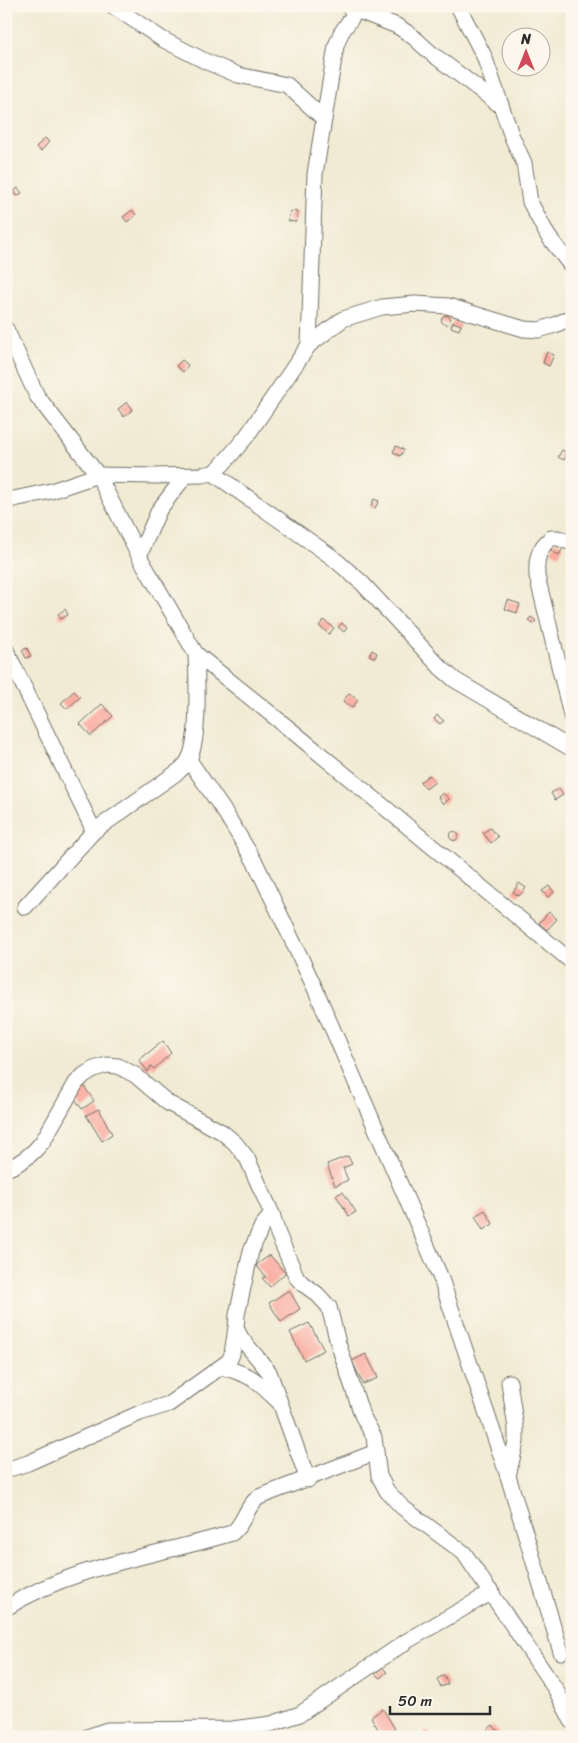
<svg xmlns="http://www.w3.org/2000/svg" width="578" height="1743" font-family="Sriracha,sans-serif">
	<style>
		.building { fill: #faaca1 }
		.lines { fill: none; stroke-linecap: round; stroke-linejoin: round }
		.minor-casing { stroke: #706e66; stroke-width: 17 }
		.minor { stroke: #fff; stroke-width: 15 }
	</style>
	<rect width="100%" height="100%" fill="#fbf7ec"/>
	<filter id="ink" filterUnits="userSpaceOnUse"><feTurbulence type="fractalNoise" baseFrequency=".02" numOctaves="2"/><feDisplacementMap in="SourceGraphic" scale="10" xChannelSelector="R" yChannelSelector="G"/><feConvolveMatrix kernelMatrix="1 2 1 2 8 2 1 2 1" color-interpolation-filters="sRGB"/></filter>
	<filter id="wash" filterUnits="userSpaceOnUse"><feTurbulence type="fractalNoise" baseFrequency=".0096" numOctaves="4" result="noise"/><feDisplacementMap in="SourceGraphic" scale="20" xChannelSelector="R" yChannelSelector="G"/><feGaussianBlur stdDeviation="1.12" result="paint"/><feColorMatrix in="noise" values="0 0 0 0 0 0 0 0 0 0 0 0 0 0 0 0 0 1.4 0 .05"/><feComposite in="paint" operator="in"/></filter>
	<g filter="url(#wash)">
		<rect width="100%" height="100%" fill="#f1ebd4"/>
		<g id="blocks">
			<g class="building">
				<path d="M45,138L49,142L41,151L36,147Z"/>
				<path d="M18,188L22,193L17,196L14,191Z"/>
				<path d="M132,210L136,215L127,222L123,217Z"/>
				<path d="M290,211L298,212L296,222L288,221Z"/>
				<circle cx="446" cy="320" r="4.5"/>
				<path d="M453,322L461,325L459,330L451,327Z"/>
				<path d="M547,352L554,355L549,366L543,363Z"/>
				<path d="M182,360L188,365L183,372L176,366Z"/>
				<path d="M127,402L133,409L124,417L118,409Z"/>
				<path d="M396,446L404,450L400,456L393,452Z"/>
				<path d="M562,450L568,453L564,460L558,457Z"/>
				<path d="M374,499L379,501L375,508L371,506Z"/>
				<path d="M555,541L564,546L559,555L551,551Z"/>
				<path d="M508,600L520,604L517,613L505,609Z"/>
				<path d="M65,609L68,615L61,619L58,614Z"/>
				<path d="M531,617L536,621L533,624L528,620Z"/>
				<path d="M324,620L334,628L329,634L319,626Z"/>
				<path d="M342,623L347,628L344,632L338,627Z"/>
				<path d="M27,648L31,656L26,658L22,650Z"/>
				<path d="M372,650L377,653L375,658L369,655Z"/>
				<path d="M74,691L80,697L67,709L61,703Z"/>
				<path d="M349,693L358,700L352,708L343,701Z"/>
				<path d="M102,704L113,716L91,736L80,724Z"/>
				<path d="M437,715L444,721L440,724L434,719Z"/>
				<path d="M429,775L435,782L426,789L420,782Z"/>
				<path d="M559,789L563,795L555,800L551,793Z"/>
				<path d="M443,793L449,799L443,804L438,797Z"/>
				<path d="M490,828L498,837L491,843L483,833Z"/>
				<circle cx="454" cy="836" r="4.5"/>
				<path d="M519,883L526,888L519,896L513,892Z"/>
				<path d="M549,886L554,892L548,897L542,891Z"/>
				<path d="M549,912L557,919L547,930L539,923Z"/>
				<path d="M163,1041L171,1053L154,1069L151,1066L148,1072L139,1060Z"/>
				<path d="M84,1086L94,1101L82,1109L72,1095Z"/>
				<path d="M99,1109L112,1134L102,1141L86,1115Z"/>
				<path d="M348,1156L352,1164L343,1168L348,1180L335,1186L327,1164Z"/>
				<path d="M343,1192L356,1212L349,1216L336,1195Z"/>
				<path d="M485,1210L493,1224L483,1230L475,1216Z"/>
				<path d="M270,1255L285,1273L270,1287L262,1278L266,1277L256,1265Z"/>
				<path d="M289,1290L300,1309L281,1322L269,1303Z"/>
				<path d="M309,1323L324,1350L304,1360L290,1332Z"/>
				<path d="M366,1354L378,1378L363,1384L352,1361Z"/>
				<path d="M382,1667L387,1672L380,1678L375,1674Z"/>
				<path d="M444,1675L448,1684L441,1687L437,1679Z"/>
				<path d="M383,1709L395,1729L382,1736L371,1717Z"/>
				<path d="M493,1725L501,1735L499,1737H488L485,1732Z"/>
				<path d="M427,1731L431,1737H418Z"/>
			</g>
		</g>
	</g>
	<g filter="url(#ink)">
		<use href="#blocks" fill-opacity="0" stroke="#706e66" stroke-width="1"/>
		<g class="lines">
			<g class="minor-casing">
				<g id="minor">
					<path d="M113,6L162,39L205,61L238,75L287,85L324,119"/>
					<path d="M458,6L484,56L512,137L524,163L530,202L548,236L572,267"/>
					<path d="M349,7L397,26L411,35L431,53L501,106"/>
					<path d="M6,329L37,396L98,475L139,556L196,654L297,735L572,962"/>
					<path d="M309,345L315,174L336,46L341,33L357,10"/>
					<path d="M213,473L332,557L362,583L440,667L455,680L572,749"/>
					<path d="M6,499H14L51,491L98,475L155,476L202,475L213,473L222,465L246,437L309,345L343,319L382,307L415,304L448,306L524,329L539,330L555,325L572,317"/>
					<path d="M572,543L558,538H551C538,548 536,560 537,576L572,719"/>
					<path d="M139,556L159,510L185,476"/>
					<path d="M6,650L94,831"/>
					<path d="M189,760L226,814L256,864L313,984L440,1276L508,1476L561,1652"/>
					<path d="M25,907L94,831L179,771C182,768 187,764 189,759C200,739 197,679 196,654"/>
					<path d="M6,1169C22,1163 33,1154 43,1141L76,1083L84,1075L94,1069L107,1065L118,1066L135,1075L168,1103L222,1132L235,1143L247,1158L272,1214L278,1234L297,1278L303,1284L317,1294L329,1307L338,1343L362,1415L374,1437L379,1476L387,1491L402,1507L464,1553L556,1690L572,1721"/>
					<path d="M272,1214L262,1226L251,1251L237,1315L236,1328L241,1338L269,1372L308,1480"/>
					<path d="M221,1367C253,1375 257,1381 280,1403"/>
					<path d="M6,1470L28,1463L140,1413L169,1404L229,1361L232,1354L236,1328"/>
					<path d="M508,1476L516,1442V1428L509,1382"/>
					<path d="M6,1608C74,1565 157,1556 232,1533C245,1523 245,1507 259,1497L376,1452"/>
					<path d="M87,1737L107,1730L232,1729L271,1724L300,1714L407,1641L492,1592"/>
				</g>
			</g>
			<use href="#minor" class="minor"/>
		</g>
	</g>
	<rect width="578" height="1743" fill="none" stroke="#fbf7ec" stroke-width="25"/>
	<g transform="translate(526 52)"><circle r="24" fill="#fbf7ec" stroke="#a8a59f"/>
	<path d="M0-4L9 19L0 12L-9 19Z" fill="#d1495b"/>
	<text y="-8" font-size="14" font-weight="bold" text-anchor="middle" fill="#2b2b2b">N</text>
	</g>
	<path d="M390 1706v8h100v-8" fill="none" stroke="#2b2b2b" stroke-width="2.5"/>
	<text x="398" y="1706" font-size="15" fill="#2b2b2b" stroke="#fbf7ec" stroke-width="4" paint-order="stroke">50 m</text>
</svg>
